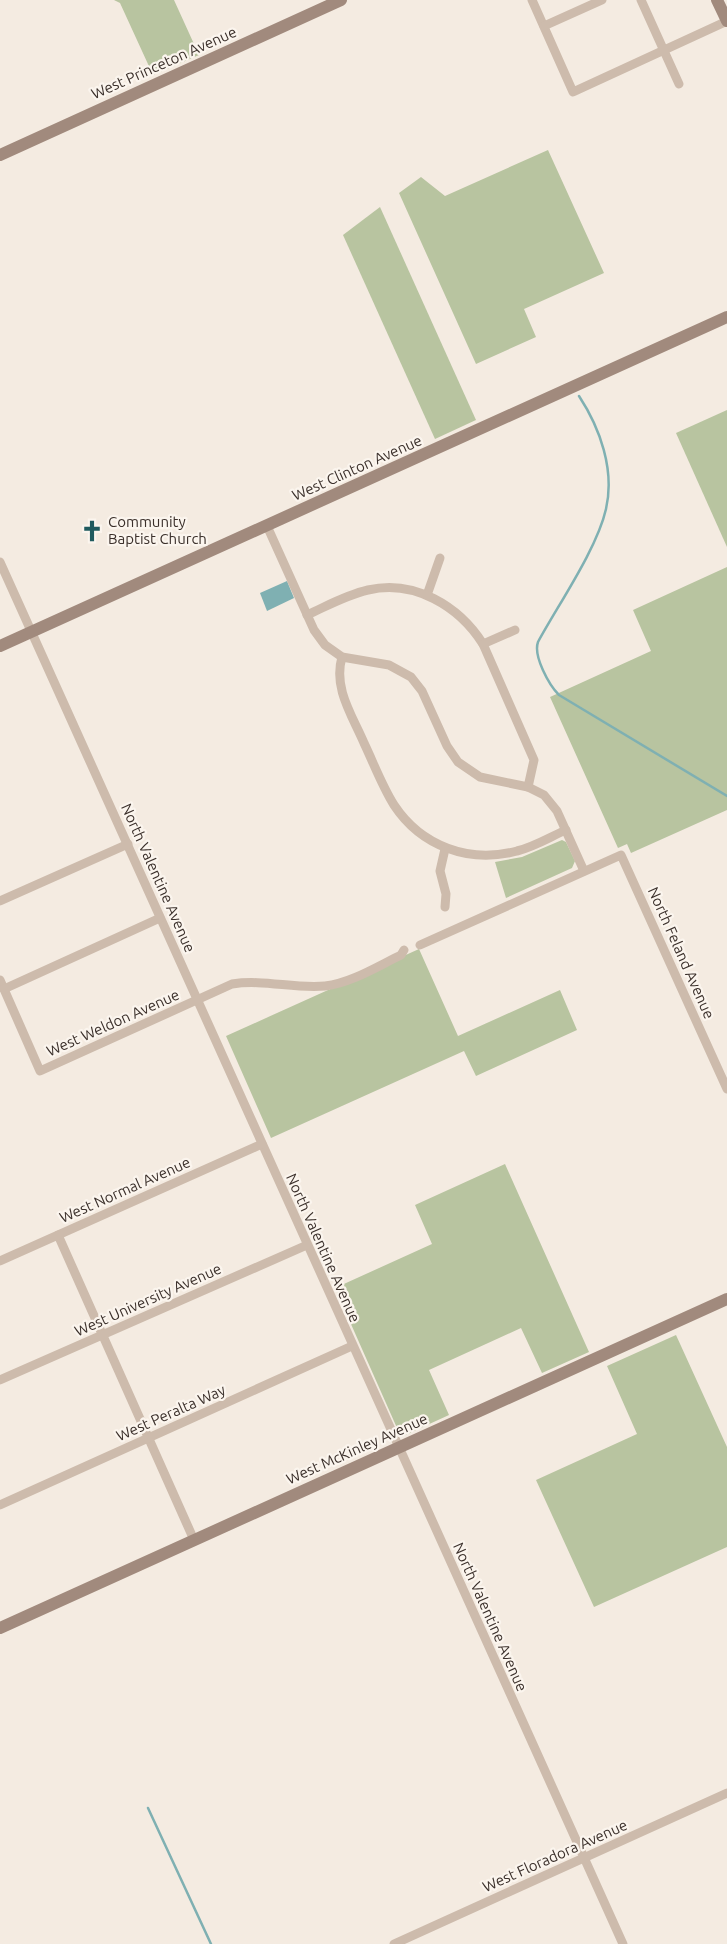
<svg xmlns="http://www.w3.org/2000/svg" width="727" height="1944" font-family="Ubuntu,sans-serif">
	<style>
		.green { fill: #b8c4a0 }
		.water { fill: #7fb0b2 }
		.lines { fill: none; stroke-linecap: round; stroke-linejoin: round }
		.stream { stroke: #7fb0b2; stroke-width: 2.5 }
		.street { stroke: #cdbbac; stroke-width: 9 }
		.secondary { stroke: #a18a7d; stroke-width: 12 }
		.labels { text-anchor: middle; stroke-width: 4.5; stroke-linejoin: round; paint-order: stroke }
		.street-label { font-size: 15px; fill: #3b302b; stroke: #fbf5ee }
		.poi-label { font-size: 15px; fill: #3b302b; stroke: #fbf5ee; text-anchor: start }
	</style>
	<rect width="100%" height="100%" fill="#f4ebe1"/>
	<g class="green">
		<path d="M114,0H174L199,55L153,75L120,3Z"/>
		<path d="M548,150L604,273L524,309L536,337L476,364L399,193L421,177L445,196Z"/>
		<path d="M380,207L476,420L435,439L343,235Z"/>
		<path d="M727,410V547L676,433Z"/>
		<path d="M727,567V810L631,853L627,844L618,848L550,697L651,651L633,610Z"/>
		<path d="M562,840L566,842L575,861L572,868L506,898L495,862L522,857Z"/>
		<path d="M419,949L458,1036L560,990L577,1030L476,1076L464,1051L271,1138L226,1036Z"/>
		<path d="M505,1164L589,1352L542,1373L521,1328L429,1370L449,1415L401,1437L335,1288L432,1244L415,1205Z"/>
		<path d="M676,1335L727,1447V1547L594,1607L536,1480L637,1434L607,1366Z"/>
	</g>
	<path class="water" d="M287,581L294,598L267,611L260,593Z"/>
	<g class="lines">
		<g class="stream">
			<path d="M579,396C600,428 615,470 606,509C597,549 558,605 538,642C533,656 549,685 559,695L727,796"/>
			<path d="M148,1808L211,1944"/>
		</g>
		<g class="street">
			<path d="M532,0L573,92L727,21"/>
			<path d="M641,0L679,84"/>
			<path d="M544,26L602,0"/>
			<path d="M267,526L314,630L325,645L342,657L389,665L411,677L422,691L447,746L458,762L480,777L528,787L544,795L557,811L584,871"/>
			<path d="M0,562L623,1944"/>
			<path d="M427,595L440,558"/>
			<path d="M307,615C327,606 346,595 368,590C414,579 459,606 483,644L534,760L528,787"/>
			<path d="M483,644L515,630"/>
			<path d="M342,657C333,688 352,715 364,743C374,764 382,786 394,805C421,846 469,864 517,851C534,847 550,837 566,830"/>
			<path d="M445,849L440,871L446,894L445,907"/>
			<path d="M0,901L128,844"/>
			<path d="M420,945L621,855L727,1089"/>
			<path d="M0,980L40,1071L232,984C264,979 294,989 325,986C351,983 378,966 401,955L404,950"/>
			<path d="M4,989L160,918"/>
			<path d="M58,1235L194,1540"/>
			<path d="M0,1261L262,1144"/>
			<path d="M0,1380L307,1245"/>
			<path d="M0,1505L352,1346"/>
			<path d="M394,1944L727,1793"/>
		</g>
		<g class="secondary">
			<path d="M717,0L727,21"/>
			<path d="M0,155L341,0"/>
			<path d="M0,646L727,317"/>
			<path d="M0,1628L727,1299"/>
		</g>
	</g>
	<defs>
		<g id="church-bare" transform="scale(1.725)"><path d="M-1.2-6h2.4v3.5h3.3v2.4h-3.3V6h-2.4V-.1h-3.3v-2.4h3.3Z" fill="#1f5a5e" stroke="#fbf5ee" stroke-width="2.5" paint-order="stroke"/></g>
	</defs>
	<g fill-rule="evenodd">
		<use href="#church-bare" x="92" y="531"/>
	</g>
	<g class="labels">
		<g class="street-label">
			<text transform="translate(164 63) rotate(-24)" y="5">West Princeton Avenue</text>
			<text transform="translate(357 468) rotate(-24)" y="5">West Clinton Avenue</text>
			<text transform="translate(158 878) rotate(66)" y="5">North Valentine Avenue</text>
			<text transform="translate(681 953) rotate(66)" y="5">North Feland Avenue</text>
			<text transform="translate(113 1023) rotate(-24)" y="5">West Weldon Avenue</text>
			<text transform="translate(125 1190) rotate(-24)" y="5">West Normal Avenue</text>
			<text transform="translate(323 1248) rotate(66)" y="5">North Valentine Avenue</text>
			<text transform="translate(148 1300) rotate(-24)" y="5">West University Avenue</text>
			<text transform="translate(171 1413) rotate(-24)" y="5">West Peralta Way</text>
			<text transform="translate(357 1449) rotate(-24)" y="5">West McKinley Avenue</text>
			<text transform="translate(490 1617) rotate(66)" y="5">North Valentine Avenue</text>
			<text transform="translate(555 1856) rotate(-24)" y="5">West Floradora Avenue</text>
		</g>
		<g class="poi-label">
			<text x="108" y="527">Community<tspan x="108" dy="17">Baptist Church</tspan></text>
		</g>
	</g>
</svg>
